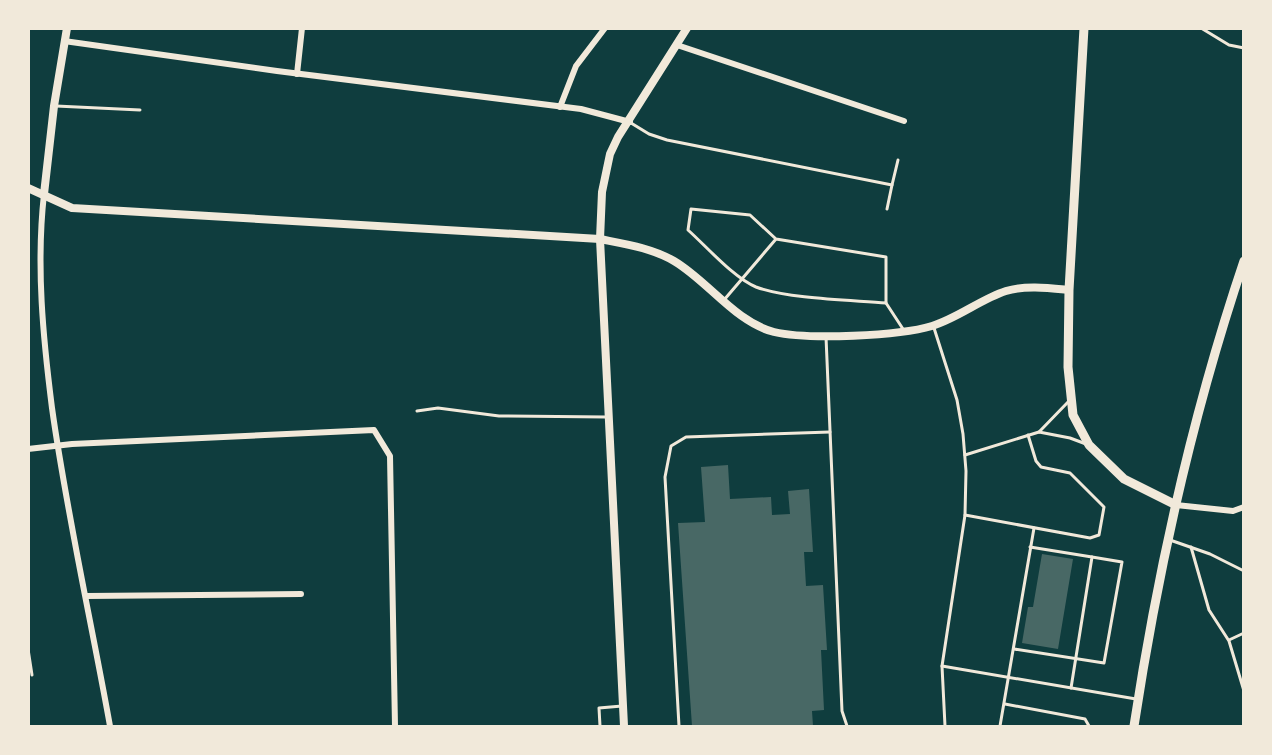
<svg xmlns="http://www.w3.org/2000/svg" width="1272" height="755" font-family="'Titillium Web',sans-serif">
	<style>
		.building { fill: #486865 }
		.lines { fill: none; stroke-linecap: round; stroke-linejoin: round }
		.service { stroke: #f1e9da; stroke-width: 3 }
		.minor { stroke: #f1e9da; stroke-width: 6 }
		.tertiary { stroke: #f1e9da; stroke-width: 8 }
		.secondary { stroke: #f1e9da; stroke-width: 9 }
		.primary { stroke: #f1e9da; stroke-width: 9 }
	</style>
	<rect width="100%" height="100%" fill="#0f3d3e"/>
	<g class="building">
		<path d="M728,465L730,499L771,497L772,515L790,514L788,491L809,489L813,552H804L806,586L823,585L827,650H821L824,710L812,711L813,726H692L678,523L705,522L701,467Z"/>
		<path d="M1042,554L1073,559L1058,649L1022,643L1028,607H1033Z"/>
	</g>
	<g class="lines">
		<g class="service">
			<path d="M1201,28L1229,45L1244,48"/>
			<path d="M56,106L140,110"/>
			<path d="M631,123L649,134L667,140L892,185L887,209"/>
			<path d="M892,185L898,160"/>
			<path d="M724,300L776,239L750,215L691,209L688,230C707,247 734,278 756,287C789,299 850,300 886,303V257L776,239"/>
			<path d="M886,303L903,329"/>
			<path d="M934,328L957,400L963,434L966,471L965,515L942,666L945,726"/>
			<path d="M826,337L842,711L847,726"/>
			<path d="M417,411L438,408L499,416L606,417"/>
			<path d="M1039,432L1069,401"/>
			<path d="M965,455L1039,432L1070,438L1086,444"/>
			<path d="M965,515L1090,538L1099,535L1104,507L1070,473L1041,467L1036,461L1028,435"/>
			<path d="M1170,540L1210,554L1244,571"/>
			<path d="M1030,547L1092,557L1071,688"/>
			<path d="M1191,547L1209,610L1229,641L1244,691"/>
			<path d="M1229,640L1244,633"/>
			<path d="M28,649L32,675"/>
			<path d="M1014,649L1104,663L1122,562L1092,557"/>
			<path d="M942,666L1136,699"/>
			<path d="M1005,704L1085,719L1089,726"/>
			<path d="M600,726L599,708L622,706"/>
			<path d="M679,726L665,477L671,446L686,437L830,432"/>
			<path d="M1000,726L1034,528"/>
		</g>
		<g class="minor">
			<path d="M64,41L277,71L581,109L630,122"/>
			<path d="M677,45L904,121"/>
			<path d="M297,74L302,28"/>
			<path d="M560,107L576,66L605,28"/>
			<path d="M44,194C36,266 43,337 52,408C67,515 91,620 110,726"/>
			<path d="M28,449L72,444L374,430L390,456L395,726"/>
			<path d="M1176,505L1233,511L1244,507"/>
			<path d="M86,596L301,594"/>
		</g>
		<g class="tertiary">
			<path d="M28,188L72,208L600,239C625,244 652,248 674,261C708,281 735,322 774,332C808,340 899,336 932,326C958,318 981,299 1006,291C1026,285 1049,288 1069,290"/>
			<path d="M44,194L54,106L67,28"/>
			<path d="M624,726L600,239L602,192L610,154L618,137L687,28"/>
		</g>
		<path class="secondary" d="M1084,28L1069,290L1068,367L1073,415L1089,445L1124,479L1176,505"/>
		<path class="primary" d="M1134,726C1158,569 1193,412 1244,261"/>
	</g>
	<rect width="1272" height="755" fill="none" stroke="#f1e9da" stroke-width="60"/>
</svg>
